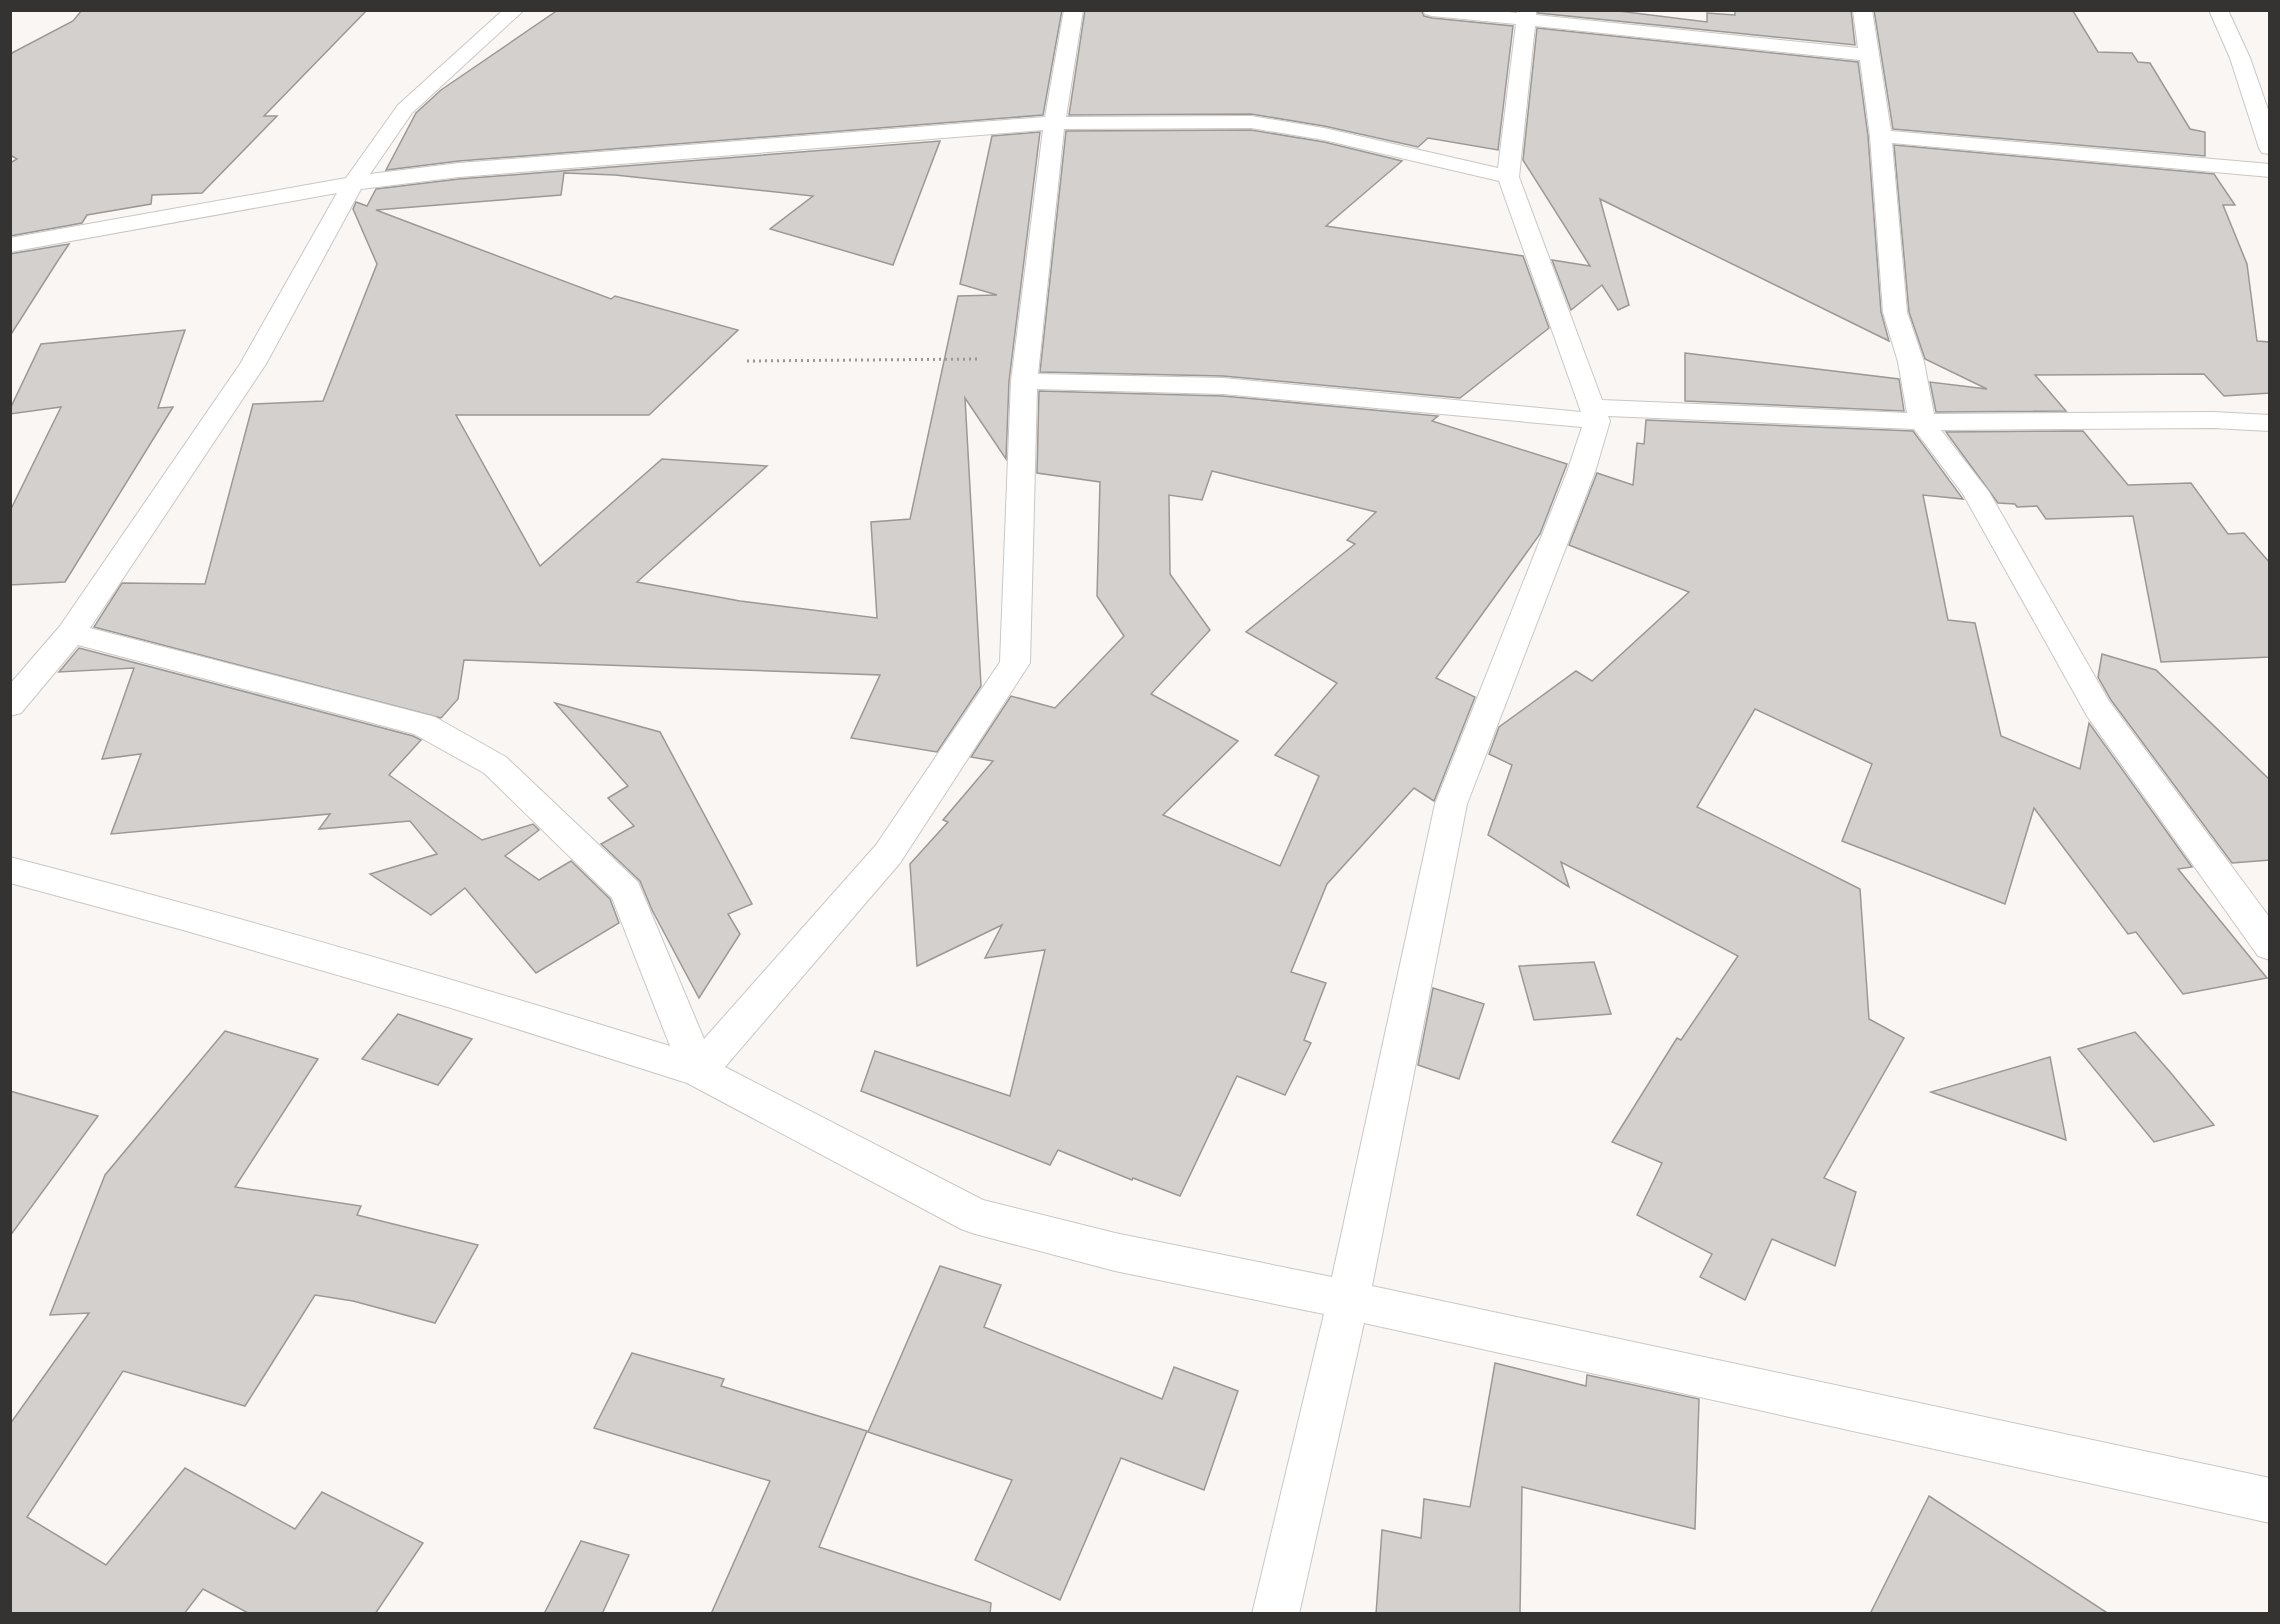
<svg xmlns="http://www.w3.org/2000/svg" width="2280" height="1624" font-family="Arial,sans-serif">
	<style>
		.building { fill: #d4d0ce; stroke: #9c9896; stroke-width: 1.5; fill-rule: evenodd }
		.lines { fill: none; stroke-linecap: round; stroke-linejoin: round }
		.minor-casing { stroke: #cac7c4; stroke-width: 2 }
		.path { stroke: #9a9896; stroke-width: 3; stroke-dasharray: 2 4; stroke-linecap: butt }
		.minor { fill: #fff; fill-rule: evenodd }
	</style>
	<rect width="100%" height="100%" fill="#f9f6f3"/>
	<g class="building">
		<path d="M82,10H367L264,116H277L202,193L152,195L151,204L87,215L82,223L10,236V163L17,159L10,155V54L73,21Z"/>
		<path d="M558,10H1062L1043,115L459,161L386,170L416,113L441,90Z"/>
		<path d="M1085,10H1421L1424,16L1432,18L1513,26L1498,150L1428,138L1418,147L1324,126L1251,114L1069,115Z"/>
		<path d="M1538,10H1610L1707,22V13L1735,15V10H1851L1855,45L1538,13Z"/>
		<path d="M1874,10L2073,11L2098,52L2132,53L2138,62L2150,63L2190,129L2205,132V156L1893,129Z"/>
		<path d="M1537,28L1858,62L1868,136L1881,312L1889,341L1600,199L1629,305L1618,310L1602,285L1571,310L1552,260L1590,266L1523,160Z"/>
		<path d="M1251,130L1324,142L1402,161L1326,226L1523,256L1549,328L1460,398L1223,376L1040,372L1066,131Z"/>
		<path d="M1040,132L1009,381L1006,459L965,398L981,686L937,752L851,738L880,675L464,660L458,699L441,718L94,627L122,583L205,584L253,404L323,401L377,264L353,209L356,202L367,206L376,189L459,179L940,141L893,265L770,229L813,196L615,175L564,173L561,195L376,210L611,299L615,296L738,330L649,415H456L540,566L662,459L767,466L637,582L740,601L877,618L871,522L910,519L958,296L997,295L960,284L992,136Z"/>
		<path d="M1894,145L2214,174L2235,205H2223L2247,264L2257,341L2270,342V393L2224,396L2204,374L2035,375L2066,411L1936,412L1930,382L1987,389L1925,359L1909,312Z"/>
		<path d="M69,244L57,262L10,336V254Z"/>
		<path d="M185,330L158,408L173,407L65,582L10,585V511L61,407L10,414V409L41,344Z"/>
		<path d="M1685,353L1899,379L1904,411L1685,401Z"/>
		<path d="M1039,391L1223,396L1438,416L1432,421L1567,464L1540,534L1436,678L1475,697L1434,801L1414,788L1327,884L1291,972L1326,983L1304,1040L1311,1043L1285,1095L1237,1076L1180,1196L1133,1178L1132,1180L1058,1150L1050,1165L861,1091L875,1051L1010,1096L1045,950L985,958L1002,925L917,966L910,864L948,822L943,820L993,761L971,757L1011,696L1055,708L1124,636L1097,596L1100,482L1037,473ZM1212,471L1376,512L1347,540L1355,544L1246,632L1337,683L1275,755L1319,776L1280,866L1163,815L1238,741L1151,694L1210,630L1170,574L1169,495L1202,500Z"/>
		<path d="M1646,420L1913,431L1963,499L1923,495L1948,620L1975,623L2001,736L2080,769L2089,723L2192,867L2178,869L2267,978L2183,994L2136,932L2128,934L2034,808L2005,904L1842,841L1872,764L1755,709L1697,807L1860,889L1869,1019L1904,1038L1824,1178L1856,1192L1835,1266L1772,1239L1745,1300L1700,1277L1712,1254L1637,1215L1662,1163L1612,1142L1677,1038L1681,1040L1738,956L1561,862L1569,887L1488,835L1512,765L1489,754L1499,727L1576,671L1592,681L1689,592L1569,545L1597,473L1633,485L1637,443L1644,444Z"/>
		<path d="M2083,431L2128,485L2191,483L2228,534L2244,533L2270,563V657L2161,662L2133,516L2046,519L2037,506L2017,507L2015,504L1998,503L1946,432Z"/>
		<path d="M79,648L413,736L421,740L389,775L482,840L533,824L539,830L505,856L539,880L571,861L610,899L619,923L536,973L465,888L431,915L370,874L437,854L410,821L319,829L330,814L111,834L141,754L102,759L134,668L59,672Z"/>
		<path d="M2102,654L2156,670L2270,780V860L2232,863L2111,700L2098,677Z"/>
		<path d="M555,703L660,732L752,904L728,914L740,934L699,998L652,910L640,881L601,844L634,826L608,798L628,786Z"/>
		<path d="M1594,962L1611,1014L1534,1020L1519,966Z"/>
		<path d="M1433,988L1484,1004L1459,1079L1418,1065Z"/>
		<path d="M398,1014L472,1039L438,1085L362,1059Z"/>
		<path d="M225,1031L318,1059L235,1187L361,1206L357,1215L478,1245L435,1323L353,1301L315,1295L245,1406L123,1371L27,1517L106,1565L185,1468L295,1529L322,1492L423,1543L375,1614H250L203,1589L184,1614H10V1424L89,1313L50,1315L105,1175Z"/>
		<path d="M2135,1032L2170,1072L2214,1125L2154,1142L2078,1049Z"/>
		<path d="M2050,1057L2066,1140L1931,1092Z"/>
		<path d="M10,1091L98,1116L10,1236Z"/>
		<path d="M940,1266L1001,1285L984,1327L1162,1399L1174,1367L1238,1391L1204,1490L1121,1458L1060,1600L975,1560L1012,1480L868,1432Z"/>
		<path d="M632,1353L724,1379L721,1386L867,1431L819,1547L991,1603L990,1614H711L770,1481L594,1428Z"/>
		<path d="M1495,1363L1586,1386L1587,1375L1699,1399L1695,1529L1522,1487L1520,1614H1376L1382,1530L1421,1538L1424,1499L1470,1507Z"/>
		<path d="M1929,1496L2109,1614H1870Z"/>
		<path d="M581,1541L629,1555L602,1614H544Z"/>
	</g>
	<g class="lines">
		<g class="minor-casing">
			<g id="minor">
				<path d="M503,10H524L412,113L370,174L459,163L1045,117L1064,10H1083L1066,117L1251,116L1324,128L1498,168L1516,24L1432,16L1425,14L1423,10H1492L1517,13V10H1536V15L1858,48L1853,10H1872L1891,131L2270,164V177L1892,143L1907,312L1924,362L1934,414L2213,412L2270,415V431L2213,428L1941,430L1989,492L2109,701L2270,918V960L2258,956L2087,716L1963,494L1914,429L1608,416L1610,421L1595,472L1467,804L1372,1286L2270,1478V1523L1364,1323L1299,1614H1252L1324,1314L1115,1271L975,1234L961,1229L687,1083L451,1008L183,930L10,883V857C232,915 451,978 670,1046L612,898L484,773L414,734L78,645L21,713L10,716V684L60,626L240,364L337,193L10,252V238L346,178L398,105ZM1535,26L1860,60L1870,136L1883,312L1898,362L1907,413L1602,400L1519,177ZM1251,128L1324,140L1499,181L1581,412L1223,378L1038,374L1064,129ZM1043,130L1011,381L1000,662L876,845L704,1039L638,882L506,757L435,717L90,628L266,364L361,189L459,177ZM1037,389L1223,394L1582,427L1567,472L1435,804L1332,1277L1115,1233L983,1200L725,1067L900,863L1030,663Z"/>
				<path d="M2209,10H2228L2250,58L2270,115V154L2262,153L2259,148L2230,58Z"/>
			</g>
		</g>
		<path class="path" d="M747,361L980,359"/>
		<use href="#minor" class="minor"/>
	</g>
	<rect width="2280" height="1624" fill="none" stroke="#343332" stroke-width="24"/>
</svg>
